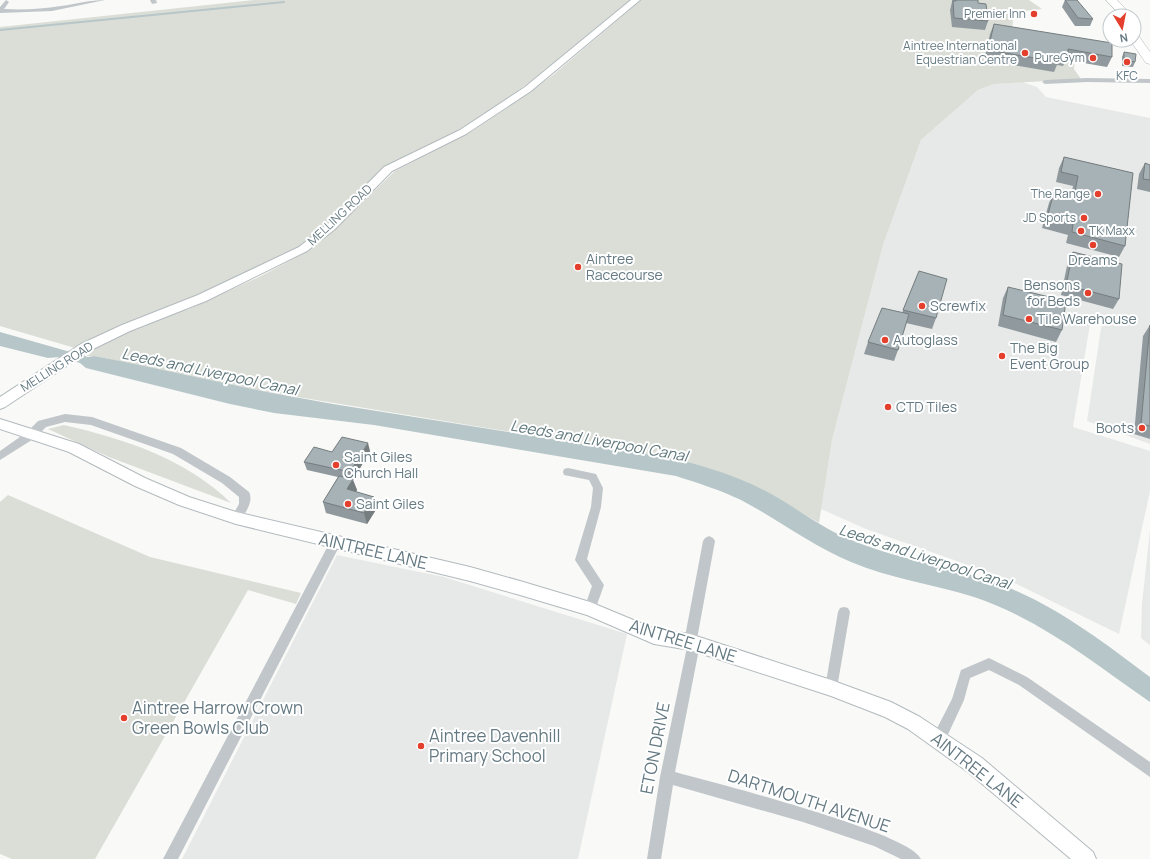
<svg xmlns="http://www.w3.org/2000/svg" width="1150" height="859" font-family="Manrope,sans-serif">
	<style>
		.built { fill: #e7e9e8 }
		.green { fill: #daded6 }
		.water { fill: #b7c6c8 }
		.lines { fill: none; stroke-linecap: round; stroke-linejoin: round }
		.stream { stroke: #b7c6c8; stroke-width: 2 }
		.secondary-casing { stroke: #b2babe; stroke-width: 2 }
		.highway-casing { stroke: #b3b9bc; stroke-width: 1 }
		.street { fill: #c0c6c9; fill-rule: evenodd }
		.secondary { fill: #fff; fill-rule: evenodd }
		.highway { fill: #fff; fill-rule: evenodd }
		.wall { fill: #90999d }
		.shaded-wall { fill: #757d7f }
		.building { fill: #a7b2b6; stroke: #757d7f }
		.poi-dot { fill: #e43f2c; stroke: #fff; stroke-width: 1.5 }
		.labels { text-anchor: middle; stroke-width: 4; stroke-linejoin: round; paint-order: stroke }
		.far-poi-label { font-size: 12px; fill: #647982; stroke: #fff; text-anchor: end }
		.far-street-label { font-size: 12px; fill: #647982; stroke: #fff }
		.poi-label { font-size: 14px; fill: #647982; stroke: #fff; text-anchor: start }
		.water-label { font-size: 15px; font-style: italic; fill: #5f787c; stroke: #fff }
		.near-street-label { font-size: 17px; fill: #647982; stroke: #fff }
		.near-poi-label { font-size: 17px; fill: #647982; stroke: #fff; text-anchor: start }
	</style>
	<rect width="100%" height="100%" fill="#f9f9f7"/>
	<g class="built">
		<path d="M1022,82L1037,87L1046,97L1150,118V444L1087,421L1103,315L1091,318L1073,427L1150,451V491L1119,634L1002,577L866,529L821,509L832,440L883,245L921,140L978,90L994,84Z"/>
		<path d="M1150,530V645L1141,638L1142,604Z"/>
		<path d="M337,555L444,577L627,634L578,859H182Z"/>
	</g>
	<g class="green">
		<path d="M254,0H630L530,82L482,116L450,135L383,169L326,226L296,249L172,307L187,310L263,275L308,251L335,229L395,171L474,130L524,96L553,75L641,0H1029L1042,9L1014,12L1011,37L1076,48L1074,69L1081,79L994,84L978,90L921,140L883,245L832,440L819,523C776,496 727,472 677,459L267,392L94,356H86L90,354L91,350C109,339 126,332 146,326L133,322L75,348L0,326V27Z"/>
		<path d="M64,425C125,439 186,459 231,503L109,457L48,429Z"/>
		<path d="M8,495L150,557L301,593L296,604L248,590L95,859H12L0,854V502Z"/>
	</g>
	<path class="water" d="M0,332L88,357L94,356L125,362L267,392L333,404L677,459C710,468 743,478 773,495C798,509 822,528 849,539C893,558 942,565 988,580C1049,600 1099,639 1150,677V702C1094,663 1040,619 974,597C934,584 890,579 851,562C812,546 779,520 741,500C720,490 698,483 676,476L374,425L274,413L230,404L86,368L80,363L60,357L48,358L0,346Z"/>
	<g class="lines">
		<path class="stream" d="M0,30L284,2"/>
		<g class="secondary-casing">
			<g id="secondary">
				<path d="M631,0H640L531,91L466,134L392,171L335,229L307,251L206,301L130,331L91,350L5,407L0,409V397L81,344L122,325L198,295L299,247L327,225L384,167L460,130L525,87Z"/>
				<path d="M0,419L79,444L145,478L189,497L236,512L470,567L520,581L590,602L655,629L690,634L831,680L891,702L920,717L982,758L1093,852L1096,859H1071L968,772L908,729L885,717L831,696L690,650L654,644L587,615L520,595L470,581L236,524L179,505L135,486L69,452L0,429Z"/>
			</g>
		</g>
		<g class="highway-casing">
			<g id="highway">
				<path d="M1106,0H1117L1132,16H1121Z"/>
				<path d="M1134,34L1138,35L1150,52V64L1146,63L1130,40H1134Z"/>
			</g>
		</g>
		<g class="street">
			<path d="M6,0L9,2L4,9C23,10 42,9 61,6C76,4 90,0 105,0L52,11L0,13V7Z"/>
			<path d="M150,0H156L157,3L152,4Z"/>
			<path d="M1087,78L1150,79V83L1087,82L1045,84L1042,82L1045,80Z"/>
			<path d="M65,414L92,417L181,448L230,477L249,492C254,502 245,513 240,521L236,522L232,521L231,518L239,504V497L222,483L173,454L91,425L65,422L46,427L35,438L0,460V451L27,432L38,421Z"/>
			<path d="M568,468L596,474L603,488L601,507L587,559L604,585L594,613L590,614L586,613L584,609L592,586L575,560L591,507L593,488L589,480L564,475L563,472L564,469Z"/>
			<path d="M709,536L713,538L715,541L697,639L700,644L675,772C711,782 910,832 921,859H901L874,846L803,822L673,785L661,859H647L660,777L687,647L684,642L703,541L705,538Z"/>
			<path d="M335,538L339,540L341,543L178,859H163L331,540Z"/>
			<path d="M844,607L848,608L850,612L837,688L835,692L831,694L827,692L825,688L838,612L840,608Z"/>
			<path d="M989,658L1027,677L1150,762V777L1019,685L989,670L970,678L964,700L943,745L938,746L933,745L931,740L952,699L961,670Z"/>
		</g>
		<use href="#secondary" class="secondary"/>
		<use href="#highway" class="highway"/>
	</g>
	<g class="wall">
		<path d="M952,0H978V3L988,21L985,30L952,27L950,10L952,2Z"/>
		<path d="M1065,0L1093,19L1090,26H1075L1062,7Z"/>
		<path d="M994,24L1112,57L1107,67L1066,60L1063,66L1057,65L1054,72L984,60L990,34Z"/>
		<path d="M1124,52L1135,62L1133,67L1122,66V57Z"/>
		<path d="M1064,157L1133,173L1125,246L1119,257L1066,243L1068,235L1042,228L1049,203L1054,192L1071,196L1073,186L1056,182L1059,168Z"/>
		<path d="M1145,163L1150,165V192L1137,189L1139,174Z"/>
		<path d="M1073,252L1119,299L1113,309L1061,295L1068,261Z"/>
		<path d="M919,271L936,318L932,329L906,323L898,350L894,361L864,354L868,342L902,313Z"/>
		<path d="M1008,287L1062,330L1056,342L998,326L1003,298Z"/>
		<path d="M1150,325V439L1134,434L1143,336Z"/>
		<path d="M370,451L353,480L357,490L356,492L374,497L377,508L367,524L326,513L323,502L338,477L307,470L304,462Z"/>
	</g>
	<g class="shaded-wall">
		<path d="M368,443L370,451L353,480L357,490L350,500L347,489L353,480L350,472Z"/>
		<path d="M374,497L377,508L367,524L364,513Z"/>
	</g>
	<g class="building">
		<path d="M956,0H978V3L986,4L988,21L954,18L953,1H956Z"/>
		<path d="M1065,0H1077L1093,19L1078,18Z"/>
		<path d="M994,24L1112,43V57L1068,49V55L1059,54L1058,62L988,50Z"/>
		<path d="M1124,52L1136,54L1135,62L1124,60Z"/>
		<path d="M1064,157L1133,173L1125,246L1072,232L1073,224L1047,218L1054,192L1074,197L1078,176L1061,172Z"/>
		<path d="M1145,163L1150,165V180L1143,179Z"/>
		<path d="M1073,252L1122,264L1119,299L1066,285Z"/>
		<path d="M919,271L947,279L936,318L903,310Z"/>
		<path d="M1008,287L1066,301L1062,330L1003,315Z"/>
		<path d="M882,308L909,314L898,350L868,342Z"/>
		<path d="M1150,325V426L1141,424Z"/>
		<path d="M342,437L368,443L350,472L304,462L314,447L332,452Z"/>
		<path d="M339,476L353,479L347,489L374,497L364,513L323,502Z"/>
	</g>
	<g class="poi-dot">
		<circle cx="1034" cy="14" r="4"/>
		<circle cx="1025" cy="53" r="4"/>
		<circle cx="1093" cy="58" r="4"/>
		<circle cx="1127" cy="62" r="4"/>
		<circle cx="1098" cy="194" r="4"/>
		<circle cx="1084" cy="218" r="4"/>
		<circle cx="1081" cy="231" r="4"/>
		<circle cx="1093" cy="245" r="4"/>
		<circle cx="578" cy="267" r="4"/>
		<circle cx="1088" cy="293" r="4"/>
		<circle cx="922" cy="306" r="4"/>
		<circle cx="1029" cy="319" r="4"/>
		<circle cx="885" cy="340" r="4"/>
		<circle cx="1002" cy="356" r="4"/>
		<circle cx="888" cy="407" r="4"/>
		<circle cx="1142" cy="428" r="4"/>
		<circle cx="336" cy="465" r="4"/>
		<circle cx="348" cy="504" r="4"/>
		<circle cx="124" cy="718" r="4"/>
		<circle cx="421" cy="746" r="4"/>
	</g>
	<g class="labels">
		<g class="far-poi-label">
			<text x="1026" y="18">Premier Inn</text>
			<text x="1017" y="50">Aintree International<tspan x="1017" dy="14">Equestrian Centre</tspan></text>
			<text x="1085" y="62">PureGym</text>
			<text x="1127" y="80" text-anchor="middle">KFC</text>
			<text x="1090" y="198">The Range</text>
			<text x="1076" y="222">JD Sports</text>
			<text x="1089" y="235" text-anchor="start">TK Maxx</text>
		</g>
		<g class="far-street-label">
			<text transform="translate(340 215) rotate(-43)" y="4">MELLING ROAD</text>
			<text transform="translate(57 367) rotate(-32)" y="4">MELLING ROAD</text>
		</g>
		<g class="poi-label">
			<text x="586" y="264">Aintree<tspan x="586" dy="16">Racecourse</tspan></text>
			<text x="1093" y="265" text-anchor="middle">Dreams</text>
			<text x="1080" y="290" text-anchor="end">Bensons<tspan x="1080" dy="16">for Beds</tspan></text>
			<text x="930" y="311">Screwfix</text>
			<text x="1037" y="324">Tile Warehouse</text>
			<text x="893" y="345">Autoglass</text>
			<text x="1010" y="353">The Big<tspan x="1010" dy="16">Event Group</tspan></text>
			<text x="896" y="412">CTD Tiles</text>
			<text x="1134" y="433" text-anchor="end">Boots</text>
			<text x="344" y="462">Saint Giles<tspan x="344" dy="16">Church Hall</tspan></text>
			<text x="356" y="509">Saint Giles</text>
		</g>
		<g class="water-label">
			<text transform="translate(210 372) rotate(12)" y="5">Leeds and Liverpool Canal</text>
			<text transform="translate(599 441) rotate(10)" y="5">Leeds and Liverpool Canal</text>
			<text transform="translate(925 557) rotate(18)" y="5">Leeds and Liverpool Canal</text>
		</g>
		<g class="near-street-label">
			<text transform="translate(373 551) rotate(13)" y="6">AINTREE LANE</text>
			<text transform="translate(683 641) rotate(17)" y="6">AINTREE LANE</text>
			<text transform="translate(655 748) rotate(-79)" y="6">ETON DRIVE</text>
			<text transform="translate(977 770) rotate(38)" y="6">AINTREE LANE</text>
			<text transform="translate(809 801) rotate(18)" y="6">DARTMOUTH AVENUE</text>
		</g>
		<g class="near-poi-label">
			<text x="132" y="714">Aintree Harrow Crown<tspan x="132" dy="20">Green Bowls Club</tspan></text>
			<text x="429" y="742">Aintree Davenhill<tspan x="429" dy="20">Primary School</tspan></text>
		</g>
	</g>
	<g transform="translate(1122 28) rotate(170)"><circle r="19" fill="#ffffff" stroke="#c1c9cd"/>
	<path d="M0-3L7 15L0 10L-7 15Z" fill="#e43f2c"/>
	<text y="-6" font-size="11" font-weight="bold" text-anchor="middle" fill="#647982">N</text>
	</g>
</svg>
